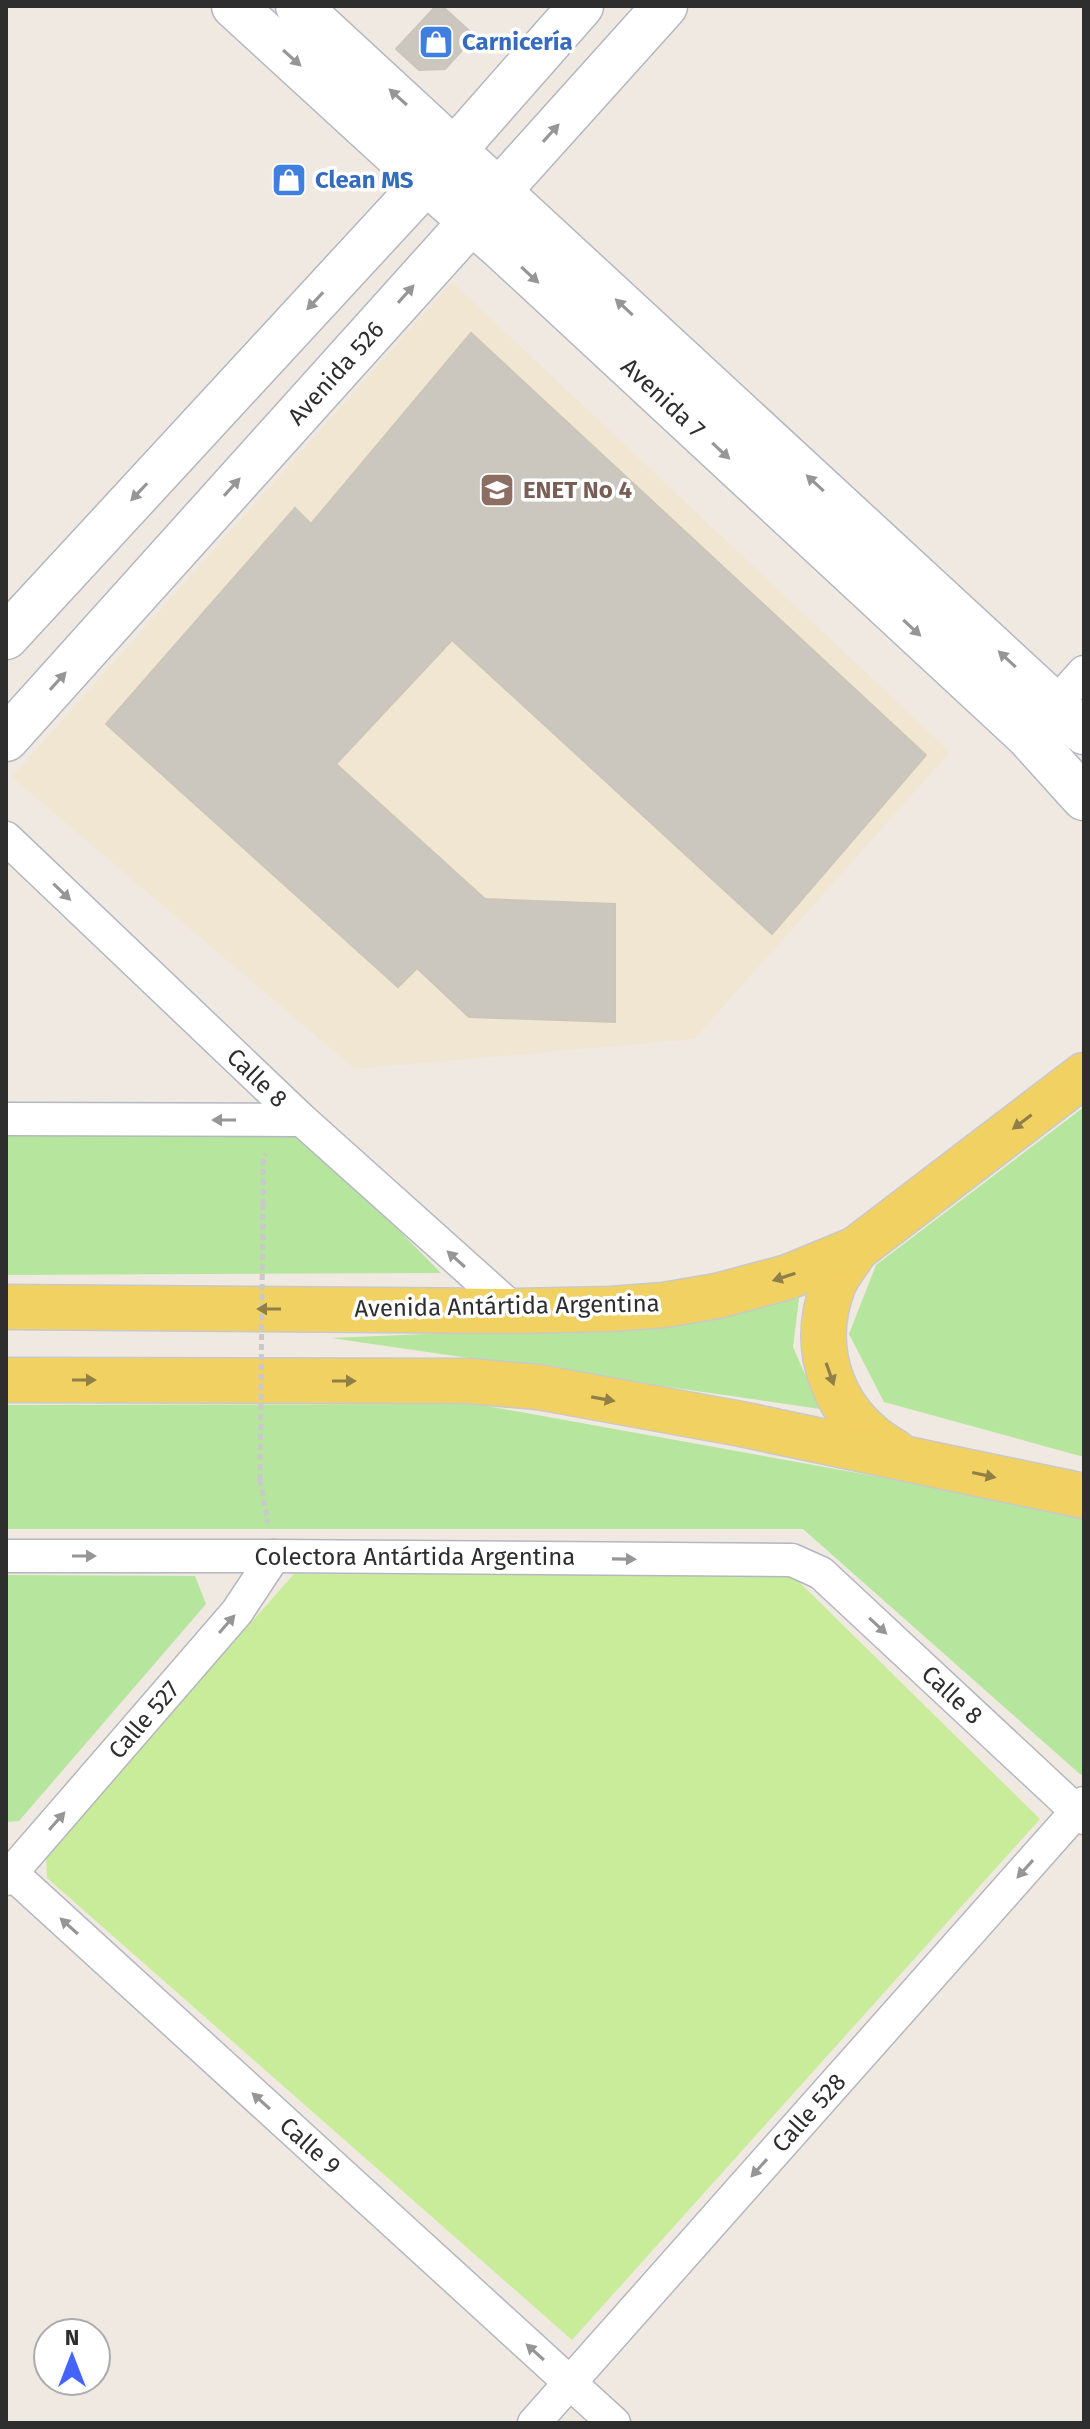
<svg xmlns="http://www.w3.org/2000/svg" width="1090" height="2429" font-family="'Fira Sans',sans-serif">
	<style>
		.education { fill: #f0e6d1 }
		.green { fill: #b6e59e }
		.pitch { fill: #c9ec9a }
		.building { fill: #cbc7bf; stroke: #cbc5ba; stroke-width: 2 }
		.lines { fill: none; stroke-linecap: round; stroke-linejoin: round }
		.street-casing { stroke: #b4b7c1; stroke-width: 35 }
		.secondary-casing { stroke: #b4b7c1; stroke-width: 47 }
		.primary-casing { stroke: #c9c9c9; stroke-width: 47 }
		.path { stroke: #c9c9c9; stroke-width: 5; stroke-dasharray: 6 4; stroke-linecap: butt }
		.street { stroke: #fff; stroke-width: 32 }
		.secondary { stroke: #fff; stroke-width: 44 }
		.primary { stroke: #f2d163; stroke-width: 44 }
		.path-bridge { stroke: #c9c9c9; stroke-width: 5; stroke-dasharray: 6 4; stroke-linecap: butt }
		.oneway { fill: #969696 }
		.oneway2 { fill: #908048 }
		.labels { text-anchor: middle; stroke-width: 7; stroke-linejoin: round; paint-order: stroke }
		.shop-label { font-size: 24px; font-weight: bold; fill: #366cbe; stroke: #fff; text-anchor: start }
		.street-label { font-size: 24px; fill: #2e2e2e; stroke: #fff }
		.education-label { font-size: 24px; font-weight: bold; fill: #785e54; stroke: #fff; text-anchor: start }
	</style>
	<rect width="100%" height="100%" fill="#efe9e1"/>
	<path class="education" d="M452,282L950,752L694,1039L355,1069L12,777Z"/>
	<g class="green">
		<path d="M1084,1107V1457L884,1402L849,1334L876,1265Z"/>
		<path d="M6,1134H304L441,1273L6,1275Z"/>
		<path d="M800,1290L793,1347L820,1409L331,1338L684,1323Z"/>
		<path d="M476,1404L1084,1514V1771L1081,1775L803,1529H6V1405Z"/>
		<path d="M6,1575L195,1576L206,1604L19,1821L6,1822Z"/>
	</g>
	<path class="pitch" d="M294,1574L793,1576L1040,1819L572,2340L47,1878L46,1854Z"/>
	<g class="building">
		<path d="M436,6H442L475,36L445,69L419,70L396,49Z"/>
		<path d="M288,166L304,180L291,195L275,180Z"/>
		<path d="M471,333L926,755L772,934L452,640L336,764L485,899L615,904V1022L469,1017L417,968L398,987L106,724L295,508L311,524Z"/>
	</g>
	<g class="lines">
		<g class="street-casing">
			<g id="street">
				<path d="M1040,721L1084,672"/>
				<path d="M6,838L302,1120L515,1311"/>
				<path d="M6,1119L302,1120"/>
				<path d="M6,1556H274L792,1560L821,1573L1084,1818"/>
				<path d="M6,1868L614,2423"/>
				<path d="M6,1879L237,1612L274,1556"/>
				<path d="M534,2423L1084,1803"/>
			</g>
		</g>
		<g class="secondary-casing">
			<g id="secondary">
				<path d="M234,6L426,182L502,248L1027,735L1084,798"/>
				<path d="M298,6L1084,732"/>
				<path d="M6,637L426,182L581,6"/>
				<path d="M6,739L665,6"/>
			</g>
		</g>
		<g class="primary-casing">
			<g id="primary">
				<path d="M856,1249C849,1261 838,1273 833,1286C808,1353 835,1418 895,1452"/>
				<path d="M6,1307L515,1311L611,1309L664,1305L717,1296L788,1277L856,1249L1084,1075"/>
				<path d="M6,1380L469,1381L538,1387L741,1424L1084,1496"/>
			</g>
		</g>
		<g class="path">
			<path d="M263,1205V1158L266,1154"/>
			<path d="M260,1480L268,1523"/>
		</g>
		<use href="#street" class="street"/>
		<use href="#secondary" class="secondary"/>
		<use href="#primary" class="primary"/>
		<path class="path-bridge" d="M260,1480L263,1205"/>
	</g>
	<defs><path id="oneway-solid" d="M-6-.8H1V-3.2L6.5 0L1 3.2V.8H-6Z" transform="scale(2)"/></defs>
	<g class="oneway">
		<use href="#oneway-solid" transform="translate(292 58) rotate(42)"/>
		<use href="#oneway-solid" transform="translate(398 97) rotate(-138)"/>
		<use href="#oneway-solid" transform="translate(551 133) rotate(-48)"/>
		<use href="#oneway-solid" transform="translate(530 275) rotate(43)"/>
		<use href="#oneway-solid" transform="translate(406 294) rotate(-48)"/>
		<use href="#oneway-solid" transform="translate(315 301) rotate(133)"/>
		<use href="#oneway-solid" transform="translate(624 307) rotate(-137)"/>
		<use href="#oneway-solid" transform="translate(721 451) rotate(43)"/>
		<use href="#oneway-solid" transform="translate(815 483) rotate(-137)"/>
		<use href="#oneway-solid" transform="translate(232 487) rotate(-48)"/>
		<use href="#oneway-solid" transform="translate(139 492) rotate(133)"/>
		<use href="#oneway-solid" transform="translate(912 628) rotate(43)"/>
		<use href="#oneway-solid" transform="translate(1007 659) rotate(-137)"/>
		<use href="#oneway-solid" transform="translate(58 681) rotate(-48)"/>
		<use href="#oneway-solid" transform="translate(62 892) rotate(44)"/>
		<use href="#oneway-solid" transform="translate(224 1120) rotate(-180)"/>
		<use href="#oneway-solid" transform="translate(456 1259) rotate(-138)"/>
		<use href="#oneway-solid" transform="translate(84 1556)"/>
		<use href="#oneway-solid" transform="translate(624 1559) rotate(1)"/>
		<use href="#oneway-solid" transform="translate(227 1624) rotate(-49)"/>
		<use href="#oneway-solid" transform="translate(878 1626) rotate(43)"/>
		<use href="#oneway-solid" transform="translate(57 1821) rotate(-49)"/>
		<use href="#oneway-solid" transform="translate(1025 1869) rotate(132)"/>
		<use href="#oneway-solid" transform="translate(69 1926) rotate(-138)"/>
		<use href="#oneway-solid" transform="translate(261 2101) rotate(-138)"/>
		<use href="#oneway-solid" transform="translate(759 2168) rotate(132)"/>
		<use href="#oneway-solid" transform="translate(535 2352) rotate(-138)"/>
	</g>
	<g class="oneway2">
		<use href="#oneway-solid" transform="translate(1022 1122) rotate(143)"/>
		<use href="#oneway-solid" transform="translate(784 1277) rotate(162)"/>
		<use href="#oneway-solid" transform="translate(269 1309) rotate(-180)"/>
		<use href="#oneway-solid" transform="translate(830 1374) rotate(71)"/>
		<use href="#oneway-solid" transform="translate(84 1380)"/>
		<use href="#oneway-solid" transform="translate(344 1381)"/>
		<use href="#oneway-solid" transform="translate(603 1399) rotate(10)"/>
		<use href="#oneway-solid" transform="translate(984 1475) rotate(12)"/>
	</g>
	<defs>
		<g id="shop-square" transform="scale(1.8)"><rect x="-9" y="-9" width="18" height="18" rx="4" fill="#3f7fe0" stroke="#fff"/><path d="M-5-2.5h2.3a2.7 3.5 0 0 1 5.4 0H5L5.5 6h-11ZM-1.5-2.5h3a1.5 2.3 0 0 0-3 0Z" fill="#fff"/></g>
		<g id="school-square" transform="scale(1.8)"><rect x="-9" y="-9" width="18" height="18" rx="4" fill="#8d6e63" stroke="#fff"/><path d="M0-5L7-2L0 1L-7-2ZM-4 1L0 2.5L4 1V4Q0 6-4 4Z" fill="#fff"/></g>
	</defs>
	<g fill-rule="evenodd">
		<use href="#shop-square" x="436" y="42"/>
		<use href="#shop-square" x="289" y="180"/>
		<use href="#school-square" x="497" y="490"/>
	</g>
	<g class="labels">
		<g class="shop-label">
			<text x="462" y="50">Carnicería</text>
			<text x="315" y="188">Clean MS</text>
		</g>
		<g class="street-label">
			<text transform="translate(336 373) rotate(-48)" y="8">Avenida 526</text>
			<text transform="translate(663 398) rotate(43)" y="8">Avenida 7</text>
			<text transform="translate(257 1078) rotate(44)" y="8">Calle 8</text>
			<text transform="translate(507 1306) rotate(-1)" y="8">Avenida Antártida Argentina</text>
			<text x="415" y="1565">Colectora Antártida Argentina</text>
			<text transform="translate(952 1695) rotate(43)" y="8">Calle 8</text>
			<text transform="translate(144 1720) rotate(-49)" y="8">Calle 527</text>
			<text transform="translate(809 2113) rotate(-48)" y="8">Calle 528</text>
			<text transform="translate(310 2146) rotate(42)" y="8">Calle 9</text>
		</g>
		<g class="education-label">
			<text x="523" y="498">ENET No 4</text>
		</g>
	</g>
	<rect width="1090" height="2429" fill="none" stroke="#2e2e2e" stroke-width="16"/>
	<g transform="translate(72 2357)"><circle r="38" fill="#ffffff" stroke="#ababab" stroke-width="2"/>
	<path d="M0-6L14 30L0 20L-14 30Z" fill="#4264fb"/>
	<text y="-12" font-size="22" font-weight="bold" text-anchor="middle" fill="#2e2e2e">N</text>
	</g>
</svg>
